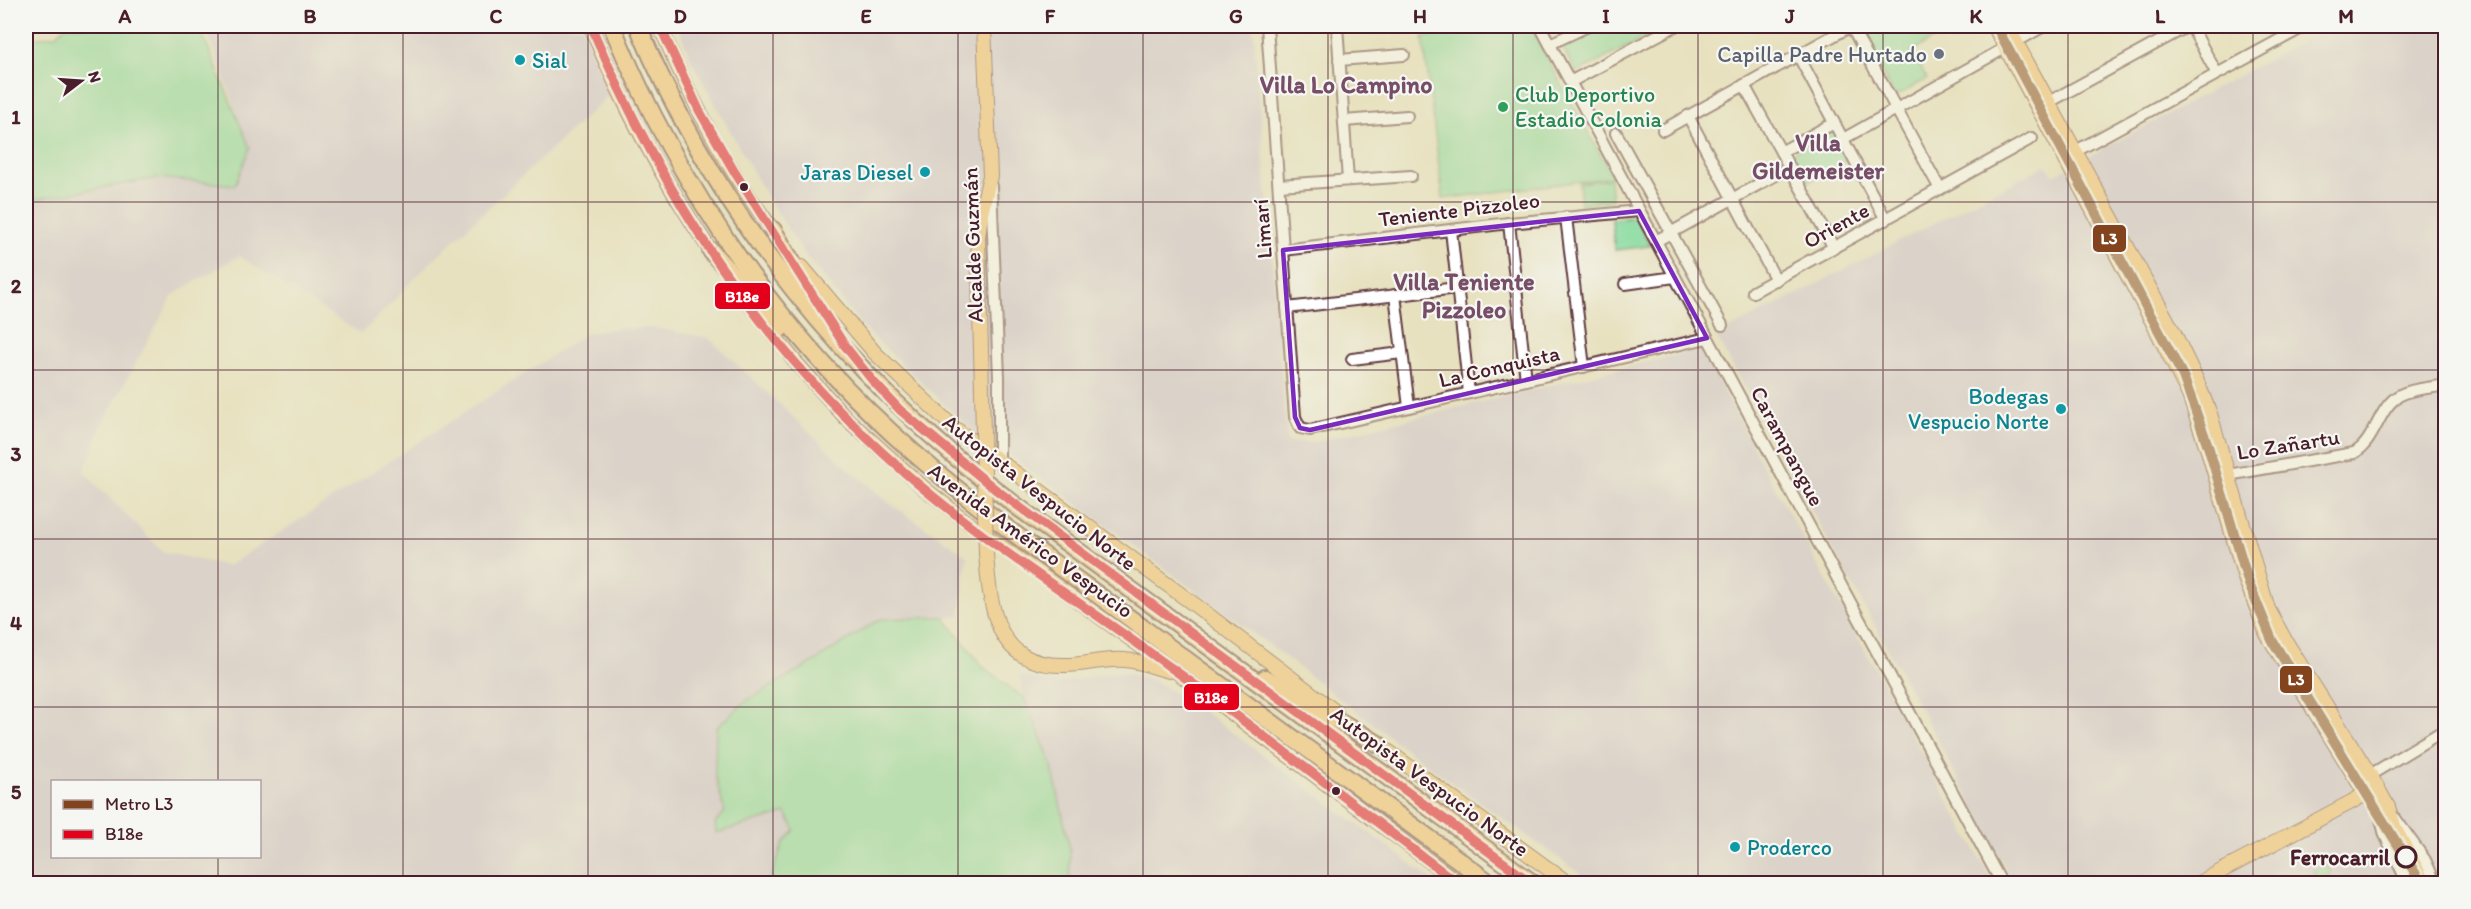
<svg xmlns="http://www.w3.org/2000/svg" width="2471" height="909" font-family="Itim,sans-serif">
	<style>
		.industrial { fill: #ccbed4; fill-rule: evenodd }
		.green { fill: #85da9d; stroke: #687c64; stroke-width: 1.5 }
		.lines { fill: none; stroke-linecap: round; stroke-linejoin: round }
		.minor-casing { stroke: #623c41; stroke-width: 14 }
		.major-casing { stroke: #623c41; stroke-width: 16 }
		.highway-casing { stroke: #623c41; stroke-width: 20 }
		.minor { stroke: #fff; stroke-width: 10 }
		.major { stroke: #f8bf6c; stroke-width: 14 }
		.highway { stroke: #f8bf6c; stroke-width: 16 }
		.major-bridge-casing { stroke: #623c41; stroke-width: 16; stroke-linecap: butt }
		.major-bridge { stroke: #f8bf6c; stroke-width: 14 }
		.bus-1-casing { stroke: #f6f6f2; stroke-width: 14 }
		.bus-1 { stroke: #e2001a; stroke-width: 9 }
		.metro-1-casing { stroke: #f6f6f2; stroke-width: 15 }
		.metro-1 { stroke: #83441d; stroke-width: 10 }
		.marked { fill: none; stroke: #7b2cbf; stroke-width: 4.5; stroke-linejoin: round }
		.grid { fill: none; stroke: #4a1f2b; stroke-width: 1.5; stroke-opacity: 0.55 }
		.worship-dot { fill: #6b7280; stroke: #f6f6f2; stroke-width: 2 }
		.culture-dot { fill: #0f9aa8; stroke: #f6f6f2; stroke-width: 2 }
		.leisure-dot { fill: #2e9e5b; stroke: #f6f6f2; stroke-width: 2 }
		.bus-dot { fill: #4a1f2b; stroke: #f6f6f2; stroke-width: 2 }
		.stop-dot { fill: #f6f6f2; stroke: #4a1f2b; stroke-width: 3 }
		.labels { text-anchor: middle; stroke-width: 4.5; stroke-linejoin: round; paint-order: stroke }
		.worship-label { font-size: 22px; fill: #5b616d; stroke: #f6f6f2; text-anchor: end }
		.culture-label { font-size: 22px; fill: #0d838f; stroke: #f6f6f2; text-anchor: start }
		.leisure-label { font-size: 22px; fill: #27864d; stroke: #f6f6f2; text-anchor: start }
		.street-label { font-size: 22px; fill: #4a1f2b; stroke: #f6f6f2 }
		.stop-label { font-size: 22px; font-weight: bold; fill: #4a1f2b; stroke: #f6f6f2; text-anchor: end }
		.neighbourhood-label { font-size: 24px; font-weight: bold; fill: #774e68; stroke: #f6f6f2 }
		.line-badge { stroke: #f6f6f2; stroke-width: 2 }
		.badge-label { font-size: 16px; text-anchor: middle; font-weight: bold; fill: #fff }
		.neatline { fill: none; stroke: #4a1f2b; stroke-width: 2 }
		.grid-label { font-size: 20px; text-anchor: middle; font-weight: bold; fill: #4a1f2b }
	</style>
	<rect width="100%" height="100%" fill="#f6f6f2"/>
	<filter id="ink" filterUnits="userSpaceOnUse"><feTurbulence type="fractalNoise" baseFrequency=".0167" numOctaves="2"/><feDisplacementMap in="SourceGraphic" scale="12" xChannelSelector="R" yChannelSelector="G"/><feConvolveMatrix kernelMatrix="1 2 1 2 8 2 1 2 1" color-interpolation-filters="sRGB"/></filter>
	<filter id="wash" filterUnits="userSpaceOnUse"><feTurbulence type="fractalNoise" baseFrequency=".008" numOctaves="4" result="noise"/><feDisplacementMap in="SourceGraphic" scale="24" xChannelSelector="R" yChannelSelector="G"/><feGaussianBlur stdDeviation="1.35" result="paint"/><feColorMatrix in="noise" values="0 0 0 0 0 0 0 0 0 0 0 0 0 0 0 0 0 1.4 0 .05"/><feComposite in="paint" operator="in"/></filter>
	<g filter="url(#wash)">
		<rect width="100%" height="100%" fill="#e7e1bf"/>
		<g class="industrial">
			<path d="M205,26H328L353,34L356,26H582L609,95L434,259L361,334L239,256L173,295L100,429L84,472L163,552L228,566L587,333L621,328H657L709,338L838,459L888,502L967,556L960,617L880,619L815,661L746,701L715,775L725,812L715,823L786,813L795,830L783,844L769,883L26,884V201L157,178L235,185L250,148ZM52,782H260V856H52Z"/>
			<path d="M678,26H1253L1287,442H1313L1702,349L1767,473L1994,883H1594L1423,762L1288,659L1009,454L974,432L957,416L864,328L807,258L767,197L692,62Z"/>
			<path d="M2331,26H2445V883H2013L1938,741L1716,336L2046,165L2054,175Z"/>
			<path d="M1129,673L1153,680L1199,708L1437,883H1070L1069,849L1051,762L1024,698L1020,676L1058,684L1101,674Z"/>
		</g>
		<g class="green">
			<path d="M66,26H199L250,148L235,185L157,178L26,201V40L56,35Z"/>
			<path d="M1496,26H1529L1613,177L1443,199L1423,37Z"/>
			<path d="M1605,26H1668L1576,73L1563,48Z"/>
			<path d="M1857,26H1957L1912,51L1927,79L1895,97Z"/>
			<path d="M1833,130L1849,160L1805,184L1789,155Z"/>
			<path d="M1610,179L1612,200L1581,204L1579,183Z"/>
			<path d="M1635,217L1650,246L1615,250L1612,219Z"/>
			<path d="M944,617L983,667L1024,698L1051,762L1070,849V883H769L783,844L795,830L786,813L716,833L715,823L725,812L715,775L716,728L746,701L815,661L880,619Z"/>
			<path d="M2326,864L2331,873L2323,878L2325,883H2320L2313,871Z"/>
		</g>
	</g>
	<g filter="url(#ink)">
		<g class="lines">
			<g class="minor-casing">
				<g id="minor">
					<path d="M1267,26L1295,417L1300,428L1310,430L1707,338"/>
					<path d="M1337,26L1348,180"/>
					<path d="M1540,26L2002,884"/>
					<path d="M1851,26L1940,189"/>
					<path d="M2191,26L2217,74"/>
					<path d="M1550,44L1588,26"/>
					<path d="M1798,55L1886,220"/>
					<path d="M1339,60L1404,55"/>
					<path d="M1570,82L1675,26"/>
					<path d="M1744,85L1834,248"/>
					<path d="M2049,102L2188,26"/>
					<path d="M1688,116L1776,280"/>
					<path d="M1344,121L1407,116"/>
					<path d="M1663,130L1851,26"/>
					<path d="M1616,133L1722,325"/>
					<path d="M1843,139L2044,26"/>
					<path d="M2076,151L2305,26"/>
					<path d="M1781,152L1834,123"/>
					<path d="M1279,185L1411,176"/>
					<path d="M991,186L999,377V463"/>
					<path d="M1566,217L1584,367"/>
					<path d="M1509,223L1526,380"/>
					<path d="M1451,230L1469,393"/>
					<path d="M1656,241L1790,167"/>
					<path d="M1283,250L1509,223L1639,211"/>
					<path d="M1625,284L1675,277"/>
					<path d="M1753,292L2032,138"/>
					<path d="M1395,295L1409,407"/>
					<path d="M1287,308L1457,288"/>
					<path d="M1352,359L1402,353"/>
					<path d="M2222,476L2354,453C2376,441 2378,407 2400,395C2413,388 2431,388 2446,385"/>
					<path d="M2370,775L2446,729"/>
					<path d="M2379,812L2385,835L2408,884"/>
					<path d="M2395,818L2425,860L2436,884"/>
				</g>
			</g>
			<g class="major-casing">
				<g id="major">
					<path d="M591,26C623,108 666,185 716,259"/>
					<path d="M660,26C691,100 729,174 779,238"/>
					<path d="M1994,26L2153,323L2189,395L2208,451L2245,578L2267,634L2365,793L2392,825"/>
					<path d="M2007,26L2173,331L2196,379L2210,414L2268,609L2286,642L2370,775L2388,807L2395,829L2424,884"/>
					<path d="M802,267L875,353L953,427L1195,605L1336,712"/>
					<path d="M737,289L797,364L847,419L925,489L967,522L1181,675L1460,884"/>
					<path d="M981,350L978,238L981,213L990,176L984,26"/>
					<path d="M986,554C990,607 995,667 1065,665C1085,665 1105,658 1125,660C1140,661 1154,667 1169,671"/>
					<path d="M1370,738L1569,884"/>
					<path d="M2197,884L2357,799L2365,793L2367,786"/>
				</g>
			</g>
			<g class="highway-casing">
				<g id="highway">
					<path d="M612,26C679,188 780,336 913,452C987,517 1069,573 1147,631C1262,716 1377,799 1491,884"/>
					<path d="M638,26C720,221 847,377 1015,505L1534,884"/>
					<path d="M773,230L823,314"/>
					<path d="M711,251L780,329"/>
					<path d="M1265,678L1378,744"/>
				</g>
			</g>
			<use href="#minor" class="minor"/>
			<use href="#major" class="major"/>
			<use href="#highway" class="highway"/>
			<g class="major-bridge-casing">
				<path id="major-bridge" d="M981,350L986,554"/>
			</g>
			<use href="#major-bridge" class="major-bridge"/>
			<g class="bus-1-casing">
				<g id="bus-1">
					<path d="M591,26C665,200 760,346 903,471C986,544 1081,602 1170,667C1268,737 1362,812 1459,884"/>
					<path d="M660,26L699,110L734,171L845,346L872,380L900,410L995,489L1533,884"/>
				</g>
			</g>
			<use href="#bus-1" class="bus-1"/>
			<g class="metro-1-casing">
				<path id="metro-1" d="M1996,26L2183,376L2208,446L2249,584L2272,640L2422,884"/>
			</g>
			<use href="#metro-1" class="metro-1"/>
		</g>
	</g>
	<path d="M0 0H2471V909H0ZM1639,211L1707,338L1310,430L1300,428L1295,417L1283,250Z" fill="#e7e1bf" fill-opacity=".55" fill-rule="evenodd"/>
	<path class="marked" d="M1639,211L1707,338L1310,430L1300,428L1295,417L1283,250Z"/>
	<path class="grid" d="M218,26V782M403,26V884M588,26V884M773,26V884M958,26V884M1143,26V884M1328,26V884M1513,26V884M1698,26V884M1883,26V884M2068,26V884M2253,26V884M26,202H2446M26,370H2446M26,539H2446M26,707H2446M218,856V884"/>
	<circle class="worship-dot" cx="1939" cy="54" r="6"/>
	<g class="culture-dot">
		<circle cx="520" cy="60" r="6"/>
		<circle cx="925" cy="172" r="6"/>
		<circle cx="2061" cy="409" r="6"/>
		<circle cx="1735" cy="847" r="6"/>
	</g>
	<circle class="leisure-dot" cx="1503" cy="107" r="6"/>
	<g class="bus-dot">
		<circle cx="744" cy="187" r="5"/>
		<circle cx="1336" cy="791" r="5"/>
	</g>
	<circle class="stop-dot" cx="2406" cy="857" r="10"/>
	<g class="labels">
		<g class="worship-label">
			<text x="1927" y="62">Capilla Padre Hurtado</text>
		</g>
		<g class="culture-label">
			<text x="532" y="68">Sial</text>
			<text x="913" y="180" text-anchor="end">Jaras Diesel</text>
			<text x="2049" y="404" text-anchor="end">Bodegas<tspan x="2049" dy="25">Vespucio Norte</tspan></text>
			<text x="1747" y="855">Proderco</text>
		</g>
		<g class="leisure-label">
			<text x="1515" y="102">Club Deportivo<tspan x="1515" dy="25">Estadio Colonia</tspan></text>
		</g>
		<g class="street-label">
			<text transform="translate(1459 209) rotate(-7)" y="8">Teniente Pizzoleo</text>
			<text transform="translate(1836 225) rotate(-29)" y="8">Oriente</text>
			<text transform="translate(1262 229) rotate(-94)" y="8">Limarí</text>
			<text transform="translate(972 245) rotate(-92)" y="8">Alcalde Guzmán</text>
			<text transform="translate(1499 366) rotate(-13)" y="8">La Conquista</text>
			<text transform="translate(2288 444) rotate(-9)" y="8">Lo Zañartu</text>
			<text transform="translate(1788 446) rotate(62)" y="8">Carampangue</text>
			<text transform="translate(1040 492) rotate(38)" y="8">Autopista Vespucio Norte</text>
			<text transform="translate(1031 540) rotate(36)" y="8">Avenida Américo Vespucio</text>
			<text transform="translate(1430 781) rotate(36)" y="8">Autopista Vespucio Norte</text>
		</g>
		<g class="stop-label">
			<text x="2390" y="865">Ferrocarril</text>
		</g>
		<g class="neighbourhood-label">
			<text x="1346" y="93">Villa Lo Campino</text>
			<text x="1818" y="151">Villa<tspan x="1818" dy="28">Gildemeister</tspan></text>
			<text x="1464" y="290">Villa Teniente<tspan x="1464" dy="28">Pizzoleo</tspan></text>
		</g>
	</g>
	<g class="line-badge">
		<rect x="2092" y="224" width="35" height="29" rx="6" fill="#83441d"/>
		<rect x="714" y="282" width="57" height="28" rx="6" fill="#e2001a"/>
		<rect x="2279" y="665" width="34" height="29" rx="6" fill="#83441d"/>
		<rect x="1183" y="683" width="57" height="28" rx="6" fill="#e2001a"/>
	</g>
	<g class="badge-label">
		<text x="2109" y="244">L3</text>
		<text x="742" y="302">B18e</text>
		<text x="2296" y="685">L3</text>
		<text x="1211" y="703">B18e</text>
	</g>
	<rect width="2471" height="909" fill="none" stroke="#f6f6f2" stroke-width="66"/>
	<rect x="51" y="780" width="210" height="78" fill="#f6f6f2" stroke="#b1a0a2" stroke-width="1.5"/>
	<rect x="63" y="800" width="30" height="9" fill="#83441d" stroke="#b1a0a2" stroke-width="1.5"/>
	<text x="105" y="810" font-size="18" fill="#4a1f2b">Metro L3</text>
	<rect x="63" y="830" width="30" height="9" fill="#e2001a" stroke="#b1a0a2" stroke-width="1.5"/>
	<text x="105" y="840" font-size="18" fill="#4a1f2b">B18e</text>
	<g transform="translate(81 81) rotate(73)" stroke="#f6f6f2" stroke-width="4.5" paint-order="stroke">
	<path d="M0-4.5L10 22L0 15L-10 22Z" fill="#4a1f2b"/>
	<text y="-9" font-size="16" font-weight="bold" text-anchor="middle" fill="#4a1f2b">N</text>
	</g>
	<rect x="33" y="33" width="2405" height="843" class="neatline"/>
	<g class="grid-label">
		<text x="125" y="23">A</text>
		<text x="310" y="23">B</text>
		<text x="496" y="23">C</text>
		<text x="680" y="23">D</text>
		<text x="866" y="23">E</text>
		<text x="1050" y="23">F</text>
		<text x="1236" y="23">G</text>
		<text x="1420" y="23">H</text>
		<text x="1606" y="23">I</text>
		<text x="1790" y="23">J</text>
		<text x="1976" y="23">K</text>
		<text x="2160" y="23">L</text>
		<text x="2346" y="23">M</text>
		<text x="16" y="124">1</text>
		<text x="16" y="293">2</text>
		<text x="16" y="461">3</text>
		<text x="16" y="630">4</text>
		<text x="16" y="799">5</text>
	</g>
</svg>
